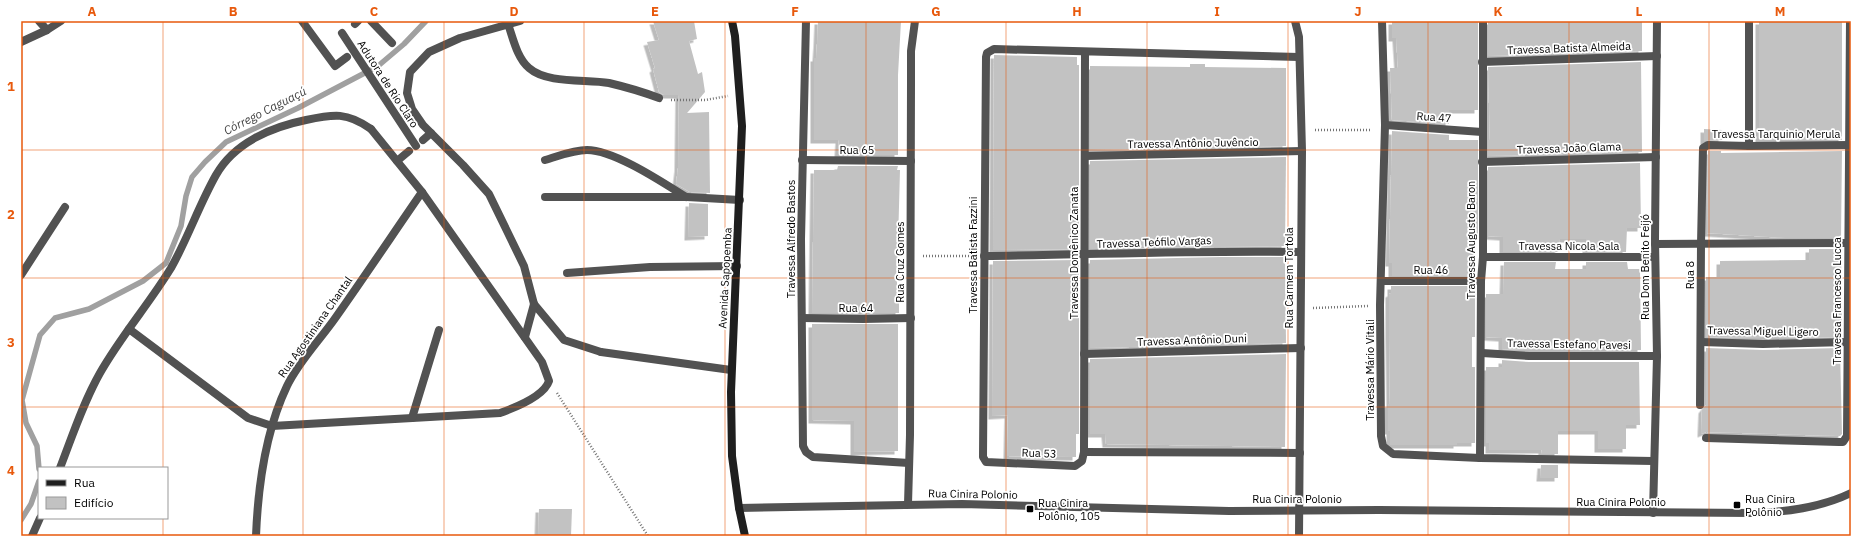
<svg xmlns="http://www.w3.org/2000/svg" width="1872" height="557" font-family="'IBM Plex Sans',sans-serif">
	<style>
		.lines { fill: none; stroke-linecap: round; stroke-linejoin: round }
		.stream { stroke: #a0a0a0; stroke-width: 5.5 }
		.building { fill: #c2c2c2; filter: url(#shadow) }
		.path { stroke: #747474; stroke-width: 2.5; stroke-dasharray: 1 2; stroke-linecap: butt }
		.lane { stroke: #525252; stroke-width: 8 }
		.street { stroke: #525252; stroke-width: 8 }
		.secondary { stroke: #1f1f1f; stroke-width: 8 }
		.grid { fill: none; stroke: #e8590c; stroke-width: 1; stroke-opacity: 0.55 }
		.poi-dot { fill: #000; stroke: #fff; stroke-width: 1.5 }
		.labels { text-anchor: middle; stroke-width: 3.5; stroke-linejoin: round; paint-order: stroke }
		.street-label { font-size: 11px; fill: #000; stroke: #fff }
		.poi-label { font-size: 11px; fill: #000; stroke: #fff; text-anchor: start }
		.water-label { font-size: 12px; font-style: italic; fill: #414141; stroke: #fff }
		.neatline { fill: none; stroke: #e8590c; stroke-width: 1.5 }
		.grid-label { font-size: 13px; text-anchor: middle; font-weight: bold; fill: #e8590c }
	</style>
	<defs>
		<filter id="shadow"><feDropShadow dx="-3.5" dy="3.5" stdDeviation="0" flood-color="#0004"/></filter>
	</defs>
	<rect width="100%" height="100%" fill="#fff"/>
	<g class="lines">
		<g class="stream">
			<path d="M39,469L37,446L26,423L22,400L40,335L55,318L89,309L143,281L166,263L181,226L186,196L192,177L205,162L226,142L298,108L378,66L404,44L426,21"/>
			<path d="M21,520L31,504L39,481"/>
		</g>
	</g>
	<g class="building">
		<path d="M653,21H694L697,39L689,41L698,74L702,72L705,92L687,113L709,112L710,193L690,192L676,184L678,168L679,95H664L659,92L653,69L655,68L647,42L659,40Z"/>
		<path d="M818,21H901L898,75V155H838L839,140H814V58H816L817,44Z"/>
		<path d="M1392,21H1478V110H1449V124L1392,120L1390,68H1398L1396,38H1392Z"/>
		<path d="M1488,21H1642V51L1488,56Z"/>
		<rect x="1759" y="21" width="83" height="119"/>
		<path d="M994,55L1077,57V65H1079V249L993,250Z"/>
		<path d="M1641,62L1642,152L1488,156V140H1490L1488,67Z"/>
		<path d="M1190,64H1205V67L1286,68V146L1090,150V66L1190,67Z"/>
		<path d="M1704,129L1722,130V140L1704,141Z"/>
		<path d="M1392,131L1449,135V140H1478V235H1474L1473,276H1392V263H1389Z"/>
		<path d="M1708,151H1721V153L1842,151L1841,238H1786L1707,233Z"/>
		<path d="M1286,157L1285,246L1090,249V161Z"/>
		<path d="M1640,163L1641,228H1627L1626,252H1586V239H1560L1558,252H1503V237L1488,236V167Z"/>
		<path d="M838,166H898L897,170H900L897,280V295H899V313H812L814,170H837Z"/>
		<path d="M689,203L708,204V236L688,237Z"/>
		<path d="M1809,249H1841L1842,335H1840V337L1763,338L1706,337V277H1720V261L1809,260Z"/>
		<path d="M1221,257H1285L1286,343L1090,348V260Z"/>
		<path d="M1079,260V434H1076V457L1007,456L1008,415L992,416L993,261Z"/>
		<path d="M1504,262H1556L1555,269H1586V262H1627L1628,269H1640L1641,350H1529L1502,349V338L1486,337V294H1503Z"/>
		<path d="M1391,286H1472V294H1475V337H1472V367H1475V443H1457V445H1390V431H1388V404H1390L1389,335V294L1391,293Z"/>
		<path d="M812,324H898V451L854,452V421L812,420Z"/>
		<path d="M1706,348L1763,350L1840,348L1842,434L1840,436L1706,432L1701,434L1702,410L1706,405Z"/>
		<path d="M1286,354L1285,447L1106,444L1105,434H1090V359Z"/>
		<path d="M1502,360L1529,362H1639L1640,425H1626V449H1598V431H1558V454H1541L1542,450H1489V443H1486V367H1502Z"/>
		<path d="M1541,465H1558V478H1540Z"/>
		<path d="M539,509H572L571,536H538Z"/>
	</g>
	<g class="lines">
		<g class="path">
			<path d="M671,100H705L728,96"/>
			<path d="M1315,130H1372"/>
			<path d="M923,256H972"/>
			<path d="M1313,308L1368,306"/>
			<path d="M557,393L648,536"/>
		</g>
		<g class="lane">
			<path d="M520,21L460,38L429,52L410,72L407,93L412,109L423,125L463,165L489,194L524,266L534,304L564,340L601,352"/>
			<path d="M508,24C513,38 517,58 529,68C547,84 586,79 609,83C626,87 643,92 659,98"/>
			<path d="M567,273L650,267L737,266"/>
			<path d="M129,329L248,418L272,426L500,413C514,408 544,396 549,381L542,362L422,192L371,129"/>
			<path d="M525,337L534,304"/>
			<path d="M412,418L439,330"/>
		</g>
		<g class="street">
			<path d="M39,21L47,30"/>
			<path d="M302,21L335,66L347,57"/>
			<path d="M371,21L392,43"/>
			<path d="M806,21L801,239L803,446L806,452L813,457L909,463"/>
			<path d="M1295,21L1299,37L1302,151L1299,536"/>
			<path d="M1382,21L1385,125L1380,305L1381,436L1383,446L1393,454L1480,458L1653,461"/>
			<path d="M1749,21V146"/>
			<path d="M355,24L358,21"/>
			<path d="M342,33L416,146"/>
			<path d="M21,42L47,30L61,21"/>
			<path d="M1085,52L1084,452L1082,461L1075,466L986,462L983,457L986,57L987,53L994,49L1299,57"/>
			<path d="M1482,62L1657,56"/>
			<path d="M1385,125L1482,132"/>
			<path d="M423,140L431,133"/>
			<path d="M1085,156L1302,151"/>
			<path d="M545,160C559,156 573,150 587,150C614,150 662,182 686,197"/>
			<path d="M802,160L911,161"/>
			<path d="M397,161L409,151"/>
			<path d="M1482,162L1656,157"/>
			<path d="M545,197H687L740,200"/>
			<path d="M1655,244L1848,243"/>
			<path d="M984,256C1089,255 1195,250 1300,252"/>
			<path d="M1483,257H1655"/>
			<path d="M21,275L65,207"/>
			<path d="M1381,281H1481"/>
			<path d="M802,318L863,319L911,318"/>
			<path d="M1701,342L1763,344L1848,342"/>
			<path d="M601,352L731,370"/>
			<path d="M1482,353L1529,356H1657"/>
			<path d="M1084,354L1301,348"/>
			<path d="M1700,405L1701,244L1703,148L1708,145L1749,146L1849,145"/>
			<path d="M1706,438L1839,442H1843L1847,436L1850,21"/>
			<path d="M1084,452L1300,453"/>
			<path d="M1480,458L1481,281L1483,257V21"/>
			<path d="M60,468C72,437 83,403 100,373C121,336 149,304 171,268C188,238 199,205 216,175C234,143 271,127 306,120C334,114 347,112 371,129"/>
			<path d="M908,504L910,435L911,83V51L915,21"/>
			<path d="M739,508L962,504L1229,511L1379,510L1752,513C1786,512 1820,508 1851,493"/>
			<path d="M1653,513L1657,356L1655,239L1657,21"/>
			<path d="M32,536L40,518"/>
			<path d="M256,536C258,486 265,432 287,386C299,361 320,340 336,317C365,276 393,234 422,192"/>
		</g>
		<path class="secondary" d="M732,21L735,36L742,126L731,392L732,456L739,508L745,536"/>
	</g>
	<path class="grid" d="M163,21V468M303,21V536M444,21V536M584,21V536M725,21V536M866,21V536M1006,21V536M1147,21V536M1288,21V536M1428,21V536M1569,21V536M1709,21V536M21,150H1851M21,278H1851M21,407H1851M163,518V536"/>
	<g class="poi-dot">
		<rect x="1733" y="501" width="8" height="8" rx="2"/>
		<rect x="1026" y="505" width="8" height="8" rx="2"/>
	</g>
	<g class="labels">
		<g class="street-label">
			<text transform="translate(1569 48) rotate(-2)" y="4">Travessa Batista Almeida</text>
			<text transform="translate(388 84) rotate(57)" y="4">Adutora de Rio Claro</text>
			<text transform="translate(1434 117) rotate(4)" y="4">Rua 47</text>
			<text x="1776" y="138">Travessa Tarquinio Merula</text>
			<text transform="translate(1193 143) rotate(-1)" y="4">Travessa Antônio Juvêncio</text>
			<text transform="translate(1569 148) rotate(-2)" y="4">Travessa João Glama</text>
			<text x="857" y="154">Rua 65</text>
			<text transform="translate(791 239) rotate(-90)" y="4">Travessa Alfredo Bastos</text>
			<text transform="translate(1471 240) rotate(-90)" y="4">Travessa Augusto Baron</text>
			<text transform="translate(1154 242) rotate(-2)" y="4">Travessa Teófilo Vargas</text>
			<text x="1569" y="250">Travessa Nicola Sala</text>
			<text transform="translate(1074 253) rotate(-90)" y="4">Travessa Domênico Zanata</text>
			<text transform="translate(973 255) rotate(-90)" y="4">Travessa Batista Fazzini</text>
			<text transform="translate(900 262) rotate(-90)" y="4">Rua Cruz Gomes</text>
			<text transform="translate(1645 267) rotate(-90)" y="4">Rua Dom Benito Feijó</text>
			<text x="1431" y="274">Rua 46</text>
			<text transform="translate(1690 275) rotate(-90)" y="4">Rua 8</text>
			<text transform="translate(725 278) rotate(-87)" y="4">Avenida Sapopemba</text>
			<text transform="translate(1289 278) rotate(-90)" y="4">Rua Carmem Tortola</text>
			<text transform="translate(1837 301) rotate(-90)" y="4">Travessa Francesco Lucca</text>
			<text x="856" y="312">Rua 64</text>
			<text transform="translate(315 327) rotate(-55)" y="4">Rua Agostiniana Chantal</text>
			<text transform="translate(1763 331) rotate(1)" y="4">Travessa Miguel Ligero</text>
			<text transform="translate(1192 340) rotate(-2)" y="4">Travessa Antônio Duni</text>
			<text transform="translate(1569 344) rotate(1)" y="4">Travessa Estefano Pavesi</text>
			<text transform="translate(1370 370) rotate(-90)" y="4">Travessa Mário Vitali</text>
			<text transform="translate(1039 453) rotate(2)" y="4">Rua 53</text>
			<text transform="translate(973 494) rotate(1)" y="4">Rua Cinira Polonio</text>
			<text x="1297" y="503">Rua Cinira Polonio</text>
			<text x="1621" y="506">Rua Cinira Polonio</text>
		</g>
		<g class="poi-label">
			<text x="1745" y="503">Rua Cinira<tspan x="1745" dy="13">Polônio</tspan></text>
			<text x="1038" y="507">Rua Cinira<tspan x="1038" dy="13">Polônio, 105</tspan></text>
		</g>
		<g class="water-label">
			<text transform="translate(265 111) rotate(-27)" y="4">Córrego Caguaçú</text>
		</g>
	</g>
	<rect width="1872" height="557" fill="none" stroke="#ffffff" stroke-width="44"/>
	<rect x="38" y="467" width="130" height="52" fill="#ffffff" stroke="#999999"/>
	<rect x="46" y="480" width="20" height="6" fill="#1f1f1f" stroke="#999999"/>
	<text x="74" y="487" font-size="12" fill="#000000">Rua</text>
	<rect x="46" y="497" width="20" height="12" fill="#c2c2c2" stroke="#999999"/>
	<text x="74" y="507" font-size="12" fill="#000000">Edifício</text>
	<rect x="22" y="22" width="1828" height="513" class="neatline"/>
	<g class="grid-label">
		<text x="92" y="16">A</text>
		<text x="233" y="16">B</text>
		<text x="374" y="16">C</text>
		<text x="514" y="16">D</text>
		<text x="655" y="16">E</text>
		<text x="795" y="16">F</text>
		<text x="936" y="16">G</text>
		<text x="1077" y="16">H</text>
		<text x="1217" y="16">I</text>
		<text x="1358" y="16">J</text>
		<text x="1498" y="16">K</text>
		<text x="1639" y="16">L</text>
		<text x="1780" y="16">M</text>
		<text x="11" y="91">1</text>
		<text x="11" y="219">2</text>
		<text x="11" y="347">3</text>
		<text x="11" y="475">4</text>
	</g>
</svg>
